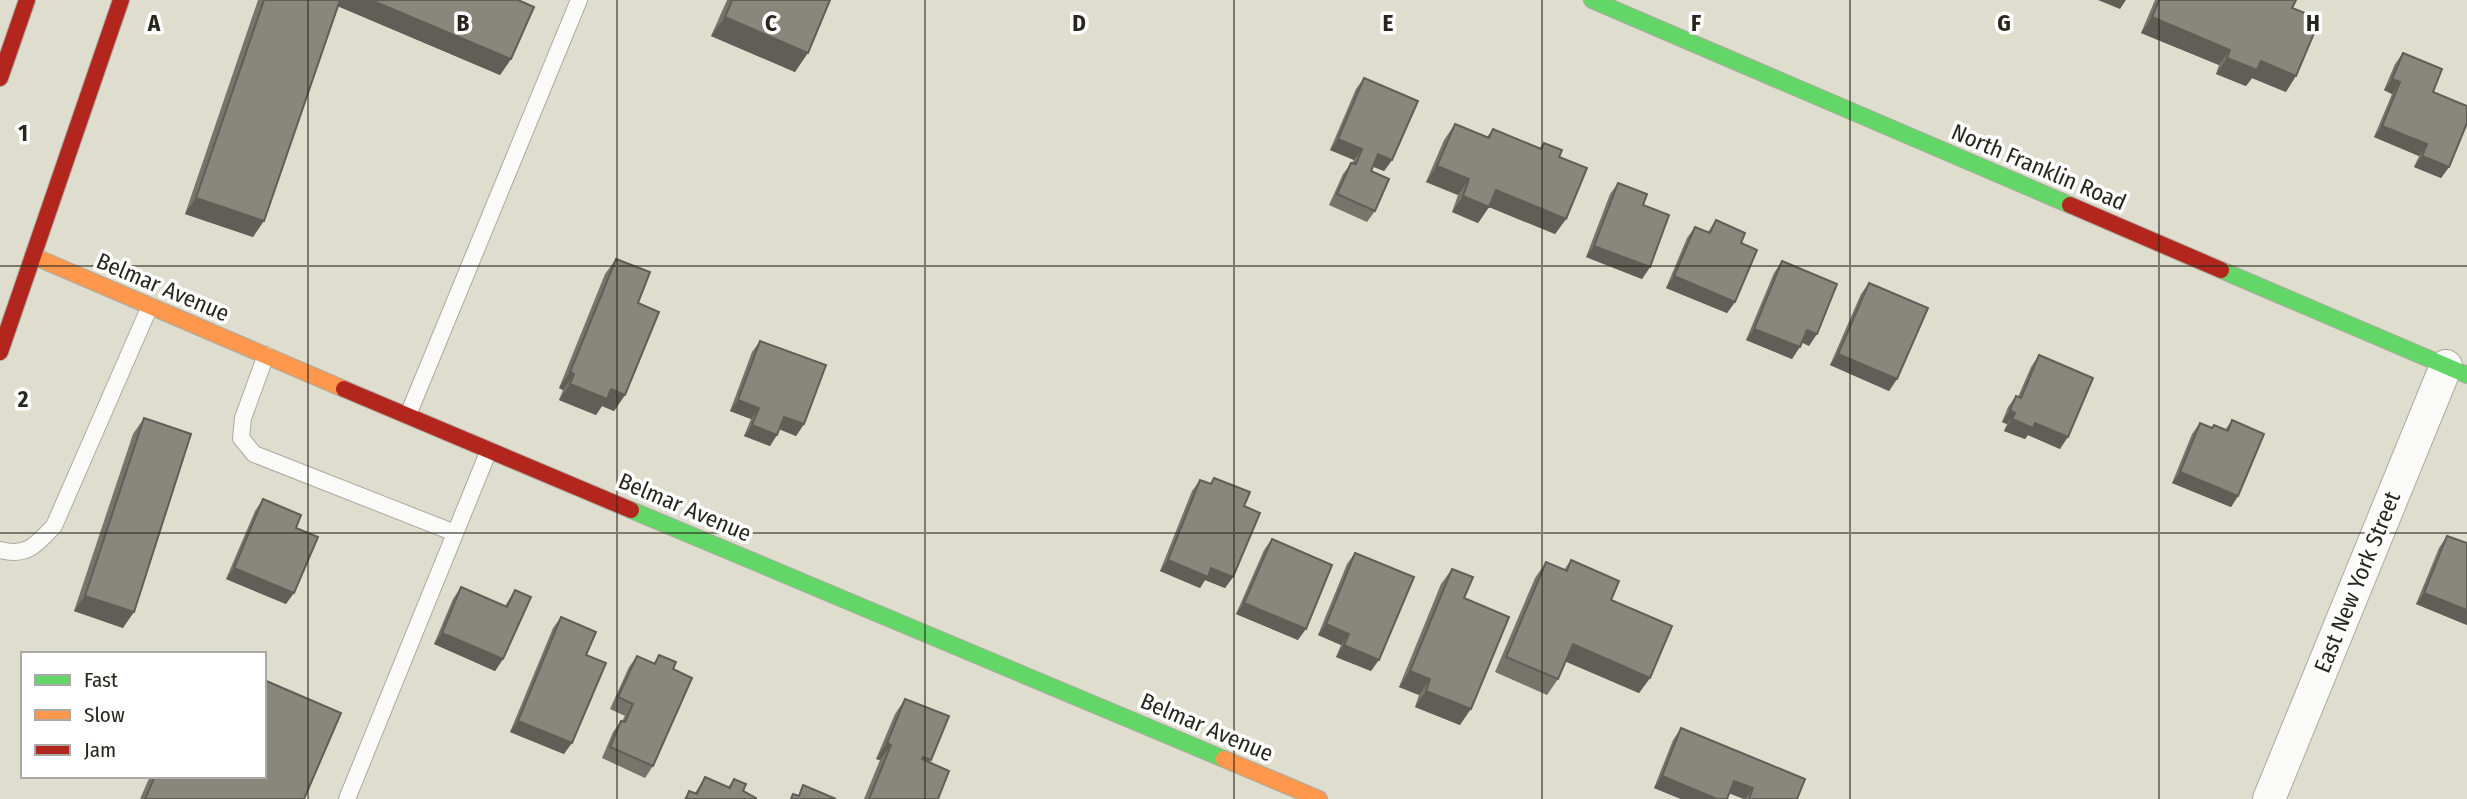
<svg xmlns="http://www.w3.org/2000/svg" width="2467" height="799" font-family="'Fira Sans Condensed',sans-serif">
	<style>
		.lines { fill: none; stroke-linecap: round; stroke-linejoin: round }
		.lane-casing { stroke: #acaa9f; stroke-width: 18 }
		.street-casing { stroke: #acaa9f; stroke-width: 34 }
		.fast-casing { stroke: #acaa9f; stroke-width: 18 }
		.slow-casing { stroke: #acaa9f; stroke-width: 18 }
		.jam-casing { stroke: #acaa9f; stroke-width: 18 }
		.lane { stroke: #fafaf8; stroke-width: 16 }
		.street { stroke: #fafaf8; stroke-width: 32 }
		.fast { stroke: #63d668; stroke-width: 16 }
		.slow { stroke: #ff974d; stroke-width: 16 }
		.jam { stroke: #b3261e; stroke-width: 16 }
		.wall { fill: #76746b }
		.shaded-wall { fill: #605e57 }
		.building { fill: #89877c; stroke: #605e57; stroke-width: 2 }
		.grid { fill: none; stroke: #29271d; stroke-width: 2; stroke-opacity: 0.55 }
		.labels { text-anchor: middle; stroke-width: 7; stroke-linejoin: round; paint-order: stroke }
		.street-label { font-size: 23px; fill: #29271d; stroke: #fff }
		.grid-label { font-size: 23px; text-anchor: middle; font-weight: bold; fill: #29271d; stroke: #fff; stroke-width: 7; stroke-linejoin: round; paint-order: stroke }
	</style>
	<rect width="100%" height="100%" fill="#dfddce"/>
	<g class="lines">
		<g class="lane-casing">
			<g id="lane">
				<path d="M266,355L243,418L241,438L254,454L455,533"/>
				<path d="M408,415L579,0"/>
				<path d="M0,550C27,557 36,545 54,526L150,306"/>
				<path d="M347,799L489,450"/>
			</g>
		</g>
		<g class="street-casing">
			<path id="street" d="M2269,799L2446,366"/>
		</g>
		<g class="fast-casing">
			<g id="fast">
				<path d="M1592,0L2070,205"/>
				<path d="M2221,270L2467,375"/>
				<path d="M631,510L1224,759"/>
			</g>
		</g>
		<g class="slow-casing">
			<g id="slow">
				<path d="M33,256L344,389"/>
				<path d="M1224,759L1319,799"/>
			</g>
		</g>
		<g class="jam-casing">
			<g id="jam">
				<path d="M0,78L27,0"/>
				<path d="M2070,205L2221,270"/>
				<path d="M0,352L121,0"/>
				<path d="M344,389L631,510"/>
			</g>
		</g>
		<use href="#lane" class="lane"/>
		<use href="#street" class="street"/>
		<use href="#fast" class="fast"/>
		<use href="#slow" class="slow"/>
		<use href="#jam" class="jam"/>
	</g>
	<g class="wall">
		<path d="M258,0H518L511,59L500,75L338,6L253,237L185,214Z"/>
		<path d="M727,0H830L795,72L711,36Z"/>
		<path d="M2155,0H2296L2292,8L2286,92L2252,78L2246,86L2216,74L2219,65L2141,33Z"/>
		<path d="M2403,53L2433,92L2449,167L2441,178L2414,167L2419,156L2374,137L2392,94L2384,90L2395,64Z"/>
		<path d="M1364,78L1392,160L1384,171L1373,167L1371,171L1375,211L1367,222L1329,205L1343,174L1354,160L1330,150L1356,89Z"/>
		<path d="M1455,124L1487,137L1493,129L1540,148L1544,143L1559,157L1566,219L1555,234L1489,207L1478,223L1452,212L1458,195L1426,182L1444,140Z"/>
		<path d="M1618,183L1643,205L1650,267L1642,279L1586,257L1610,194Z"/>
		<path d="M1716,220L1741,243L1735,302L1727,313L1666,288L1687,238L1695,227L1708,232Z"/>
		<path d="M616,259L638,303L625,395L614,411L602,406L596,415L559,400L563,390L559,388L605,274Z"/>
		<path d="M1782,261L1809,346L1802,342L1792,359L1746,340L1774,273Z"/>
		<path d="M1869,283L1897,379L1889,391L1830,365L1861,294Z"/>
		<path d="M760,341L804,424L796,436L780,429L770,446L744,436L751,419L730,411L752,352Z"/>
		<path d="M2039,355L2060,449L2028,435L2025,439L2004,431L2007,424L2002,422L2008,407L2016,396L2018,397L2031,367Z"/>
		<path d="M144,418L123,628L74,611L133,434Z"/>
		<path d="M2232,420L2238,496L2231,507L2172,483L2192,434L2200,423L2212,428L2214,425L2225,430Z"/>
		<path d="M1214,478L1244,506L1233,577L1225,588L1205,580L1200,588L1160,571L1192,491L1200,480L1210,484Z"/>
		<path d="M263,499L296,528L286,604L226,579L255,511Z"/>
		<path d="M2447,536L2467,543V625L2416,604L2439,548Z"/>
		<path d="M1272,539L1298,640L1236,614L1264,550Z"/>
		<path d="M1355,553L1371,671L1336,657L1341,645L1318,635L1347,564Z"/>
		<path d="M1571,560L1611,600L1650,678L1639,693L1565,661L1558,679L1547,695L1495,672L1535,578L1546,562L1564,570Z"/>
		<path d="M1452,569L1464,598L1460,725L1415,707L1419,695L1399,687L1441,584Z"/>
		<path d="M461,587L505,606L515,590L503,659L495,671L434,644L453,599Z"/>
		<path d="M561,617L586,655L564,754L510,732L553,628Z"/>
		<path d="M659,655L673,669L653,766L645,778L602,758L613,732L621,721H622L625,716L610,709L629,667L637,656L654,663Z"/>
		<path d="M905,699L931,760L929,762L938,799H864L880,760L876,759L895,714Z"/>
		<path d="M1681,728L1797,799H1743L1729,793L1727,799H1681L1654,788L1673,740Z"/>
		<path d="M150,776H264L304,799H140Z"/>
		<path d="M705,777L728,787L734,779L743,791L756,799H684L689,791L695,793Z"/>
	</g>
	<g class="shaded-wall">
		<path d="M323,0H371L511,59L500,75Z"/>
		<path d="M2098,0H2126L2120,9Z"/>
		<path d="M725,17L808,53L795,72L711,36Z"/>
		<path d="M2152,17L2230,50L2219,65L2141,33Z"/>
		<path d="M2227,58L2261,61L2296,76L2286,92L2252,78L2246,86L2216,74Z"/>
		<path d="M2392,79L2400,82L2392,94L2384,90Z"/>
		<path d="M2382,126L2427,144L2419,156L2374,137Z"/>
		<path d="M1338,139L1362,149L1354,160L1330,150Z"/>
		<path d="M1378,154L1392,160L1384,171L1371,165Z"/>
		<path d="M2422,156L2449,167L2441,178L2414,167Z"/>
		<path d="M1437,166L1469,179L1458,195L1426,182Z"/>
		<path d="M1496,190L1566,219L1555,234L1489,207L1478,223L1452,212L1463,196Z"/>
		<path d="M196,198L264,221L253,237L185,214Z"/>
		<path d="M1594,246L1650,267L1642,279L1586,257Z"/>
		<path d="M1674,276L1735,302L1727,313L1666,288Z"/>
		<path d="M1754,329L1800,347L1792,359L1746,340Z"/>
		<path d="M1807,330L1817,334L1809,346L1799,341Z"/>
		<path d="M1838,354L1897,379L1889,391L1830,365Z"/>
		<path d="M570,372L574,374L563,390L559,388Z"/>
		<path d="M570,384L611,389L625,395L614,411L602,406L596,415L559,400Z"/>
		<path d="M738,400L759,408L751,419L730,411Z"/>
		<path d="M2010,410L2015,413L2007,424L2002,422Z"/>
		<path d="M784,417L804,424L796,436L776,428Z"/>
		<path d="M2012,419L2035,423L2068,437L2060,449L2028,435L2025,439L2004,431Z"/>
		<path d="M752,425L777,435L770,446L744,436Z"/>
		<path d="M2180,472L2238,496L2231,507L2172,483Z"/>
		<path d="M1168,560L1211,568L1233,577L1225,588L1205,580L1200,588L1160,571Z"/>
		<path d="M234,568L294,593L286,604L226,579Z"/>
		<path d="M2424,593L2467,610V625L2416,604Z"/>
		<path d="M85,596L134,612L123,628L74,611Z"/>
		<path d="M1244,603L1306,629L1298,640L1236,614Z"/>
		<path d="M1326,624L1349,634L1341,645L1318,635Z"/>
		<path d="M442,633L503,659L495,671L434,644Z"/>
		<path d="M1573,644L1650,678L1639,693L1562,660Z"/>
		<path d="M1344,645L1379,660L1371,671L1336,657Z"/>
		<path d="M1410,671L1430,679L1419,695L1399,687Z"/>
		<path d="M1426,691L1471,709L1460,725L1415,707Z"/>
		<path d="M518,721L572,743L564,754L510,732Z"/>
		<path d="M887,743L891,745L880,760L876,759Z"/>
		<path d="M1662,776L1717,799H1681L1654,788Z"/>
		<path d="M1734,781L1753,788L1745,799L1726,792Z"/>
	</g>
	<g class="building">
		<path d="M264,0H340L264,221L196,198Z"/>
		<path d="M371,0H518L534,7L511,59Z"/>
		<path d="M732,0H830L808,53L725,17Z"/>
		<path d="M2159,0H2296L2292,8L2320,19L2296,76L2261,61L2257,70L2227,58L2230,50L2152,17Z"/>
		<path d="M2403,53L2442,69L2433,92L2467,106V123L2449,167L2422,156L2427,144L2382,126L2400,82L2392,79Z"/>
		<path d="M1364,78L1418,101L1392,160L1378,154L1371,171L1389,179L1375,211L1337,194L1351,163L1356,164L1362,149L1338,139Z"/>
		<path d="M1455,124L1489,138L1493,129L1541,149L1544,143L1562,150L1559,157L1587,168L1566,219L1496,190L1489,207L1463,196L1469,179L1437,166Z"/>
		<path d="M1618,183L1647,194L1643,205L1669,215L1650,267L1594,246Z"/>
		<path d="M1716,220L1745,233L1741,243L1757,250L1735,302L1674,276L1695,227L1710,233Z"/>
		<path d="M616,259L650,272L638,303L659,312L625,395L611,389L607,399L570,384L574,374L570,372Z"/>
		<path d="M1782,261L1837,284L1817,334L1807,330L1800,347L1754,329Z"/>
		<path d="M1869,283L1928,308L1897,379L1838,354Z"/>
		<path d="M760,341L826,365L804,424L784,417L777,435L752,425L759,408L738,400Z"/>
		<path d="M2039,355L2093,378L2068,437L2035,423L2033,428L2012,419L2015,413L2010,410L2016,396L2021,398Z"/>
		<path d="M144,418L191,434L134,612L85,596Z"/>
		<path d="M2232,420L2264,434L2238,496L2180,472L2200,423L2212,428L2214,425L2228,431Z"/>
		<path d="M1214,478L1250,492L1244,506L1260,513L1233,577L1211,568L1208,577L1168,560L1200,480L1211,484Z"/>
		<path d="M263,499L301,515L296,528L318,537L294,593L234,568Z"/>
		<path d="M2447,536L2467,543V610L2424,593Z"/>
		<path d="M1272,539L1332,565L1306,629L1244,603Z"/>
		<path d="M1355,553L1414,577L1379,660L1344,645L1349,634L1326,624Z"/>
		<path d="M1571,560L1619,581L1611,600L1672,626L1650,678L1573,644L1558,679L1506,657L1546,562L1567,571Z"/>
		<path d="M1452,569L1473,577L1464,598L1509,617L1471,709L1426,691L1430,679L1410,671Z"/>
		<path d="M461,587L507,607L515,590L531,597L503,659L442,633Z"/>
		<path d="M561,617L596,632L586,655L606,663L572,743L518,721Z"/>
		<path d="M659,655L676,662L673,669L692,678L653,766L610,747L621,721L625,722L633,704L618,697L637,656L655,664Z"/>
		<path d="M264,680L341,713L304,799H145L155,776H264Z"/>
		<path d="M905,699L949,716L931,760L923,757L922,759L949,771L938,799H869L891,745L887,743Z"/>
		<path d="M1681,728L1805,779L1797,799H1749L1753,788L1734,781L1727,799H1717L1662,776Z"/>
		<path d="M705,777L730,788L734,779L746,784L743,791L756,798V799H686L689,791L697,794Z"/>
		<path d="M803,785L836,799H791L793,794L799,796Z"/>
	</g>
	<path class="grid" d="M308,0V799M617,0V799M925,0V799M1234,0V799M1542,0V799M1850,0V799M2159,0V799M0,266H2467M0,533H2467"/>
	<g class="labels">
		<g class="street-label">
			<text transform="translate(2039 167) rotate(23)" y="8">North Franklin Road</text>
			<text transform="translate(163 287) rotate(23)" y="8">Belmar Avenue</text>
			<text transform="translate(685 507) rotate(23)" y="8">Belmar Avenue</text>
			<text transform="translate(2357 582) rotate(-68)" y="8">East New York Street</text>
			<text transform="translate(1207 727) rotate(23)" y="8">Belmar Avenue</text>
		</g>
	</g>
	<g class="grid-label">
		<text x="154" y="31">A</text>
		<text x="463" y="31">B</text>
		<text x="771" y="31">C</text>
		<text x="1079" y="31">D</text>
		<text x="1388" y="31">E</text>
		<text x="1696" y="31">F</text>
		<text x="2004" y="31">G</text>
		<text x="2313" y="31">H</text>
		<text x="23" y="141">1</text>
		<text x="23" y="407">2</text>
	</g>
	<rect x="21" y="652" width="245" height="126" fill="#ffffff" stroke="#a9a9a5" stroke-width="2"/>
	<rect x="35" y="675" width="35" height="10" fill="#63d668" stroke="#a9a9a5" stroke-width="2"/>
	<text x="84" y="687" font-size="21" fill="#29271d">Fast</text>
	<rect x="35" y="710" width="35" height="10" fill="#ff974d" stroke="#a9a9a5" stroke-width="2"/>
	<text x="84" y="722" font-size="21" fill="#29271d">Slow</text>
	<rect x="35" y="745" width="35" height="10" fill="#b3261e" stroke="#a9a9a5" stroke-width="2"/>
	<text x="84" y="757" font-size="21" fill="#29271d">Jam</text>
</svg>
